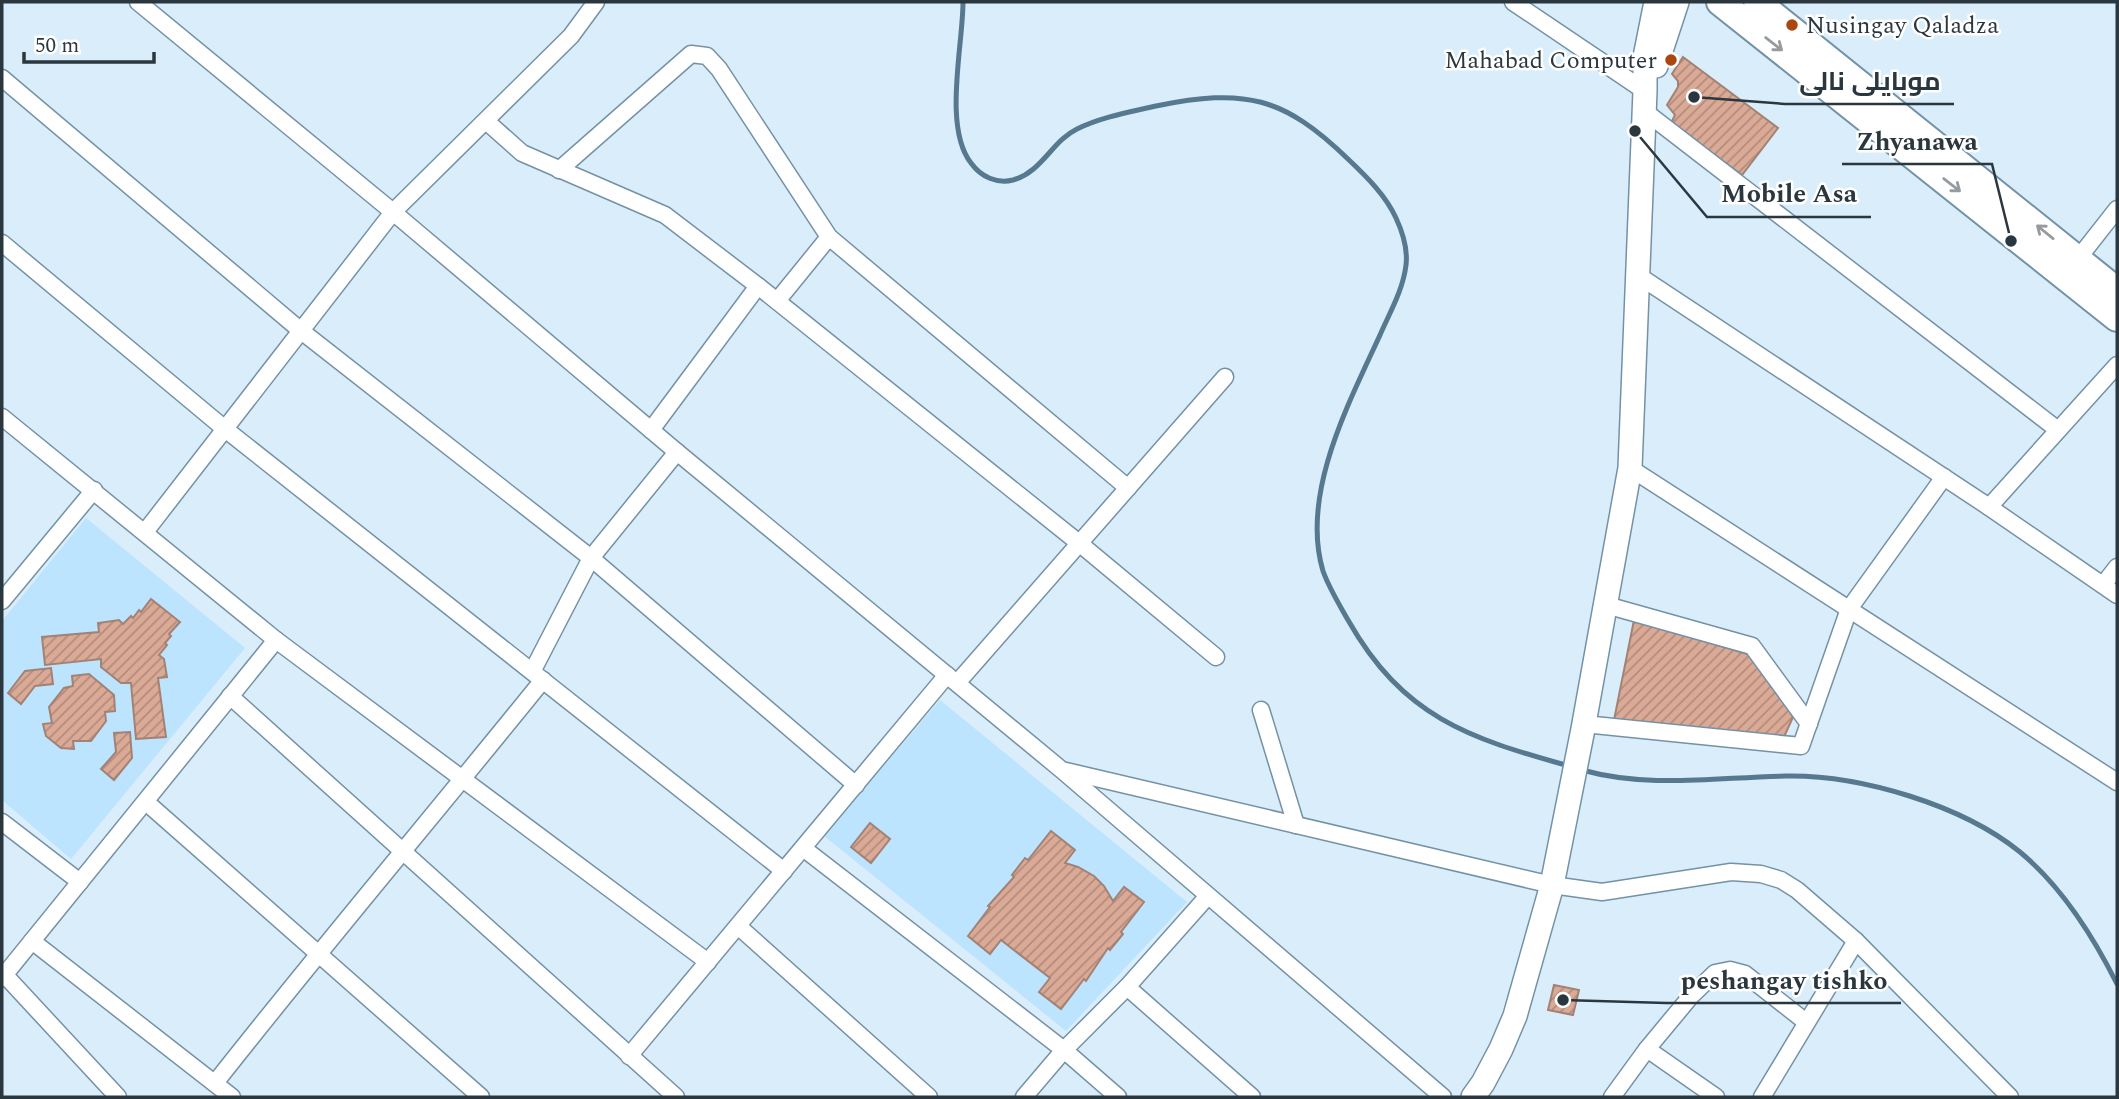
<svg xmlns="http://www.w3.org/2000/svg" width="2119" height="1099" font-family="Spectral,Cairo,serif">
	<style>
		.built { fill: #bde4fe }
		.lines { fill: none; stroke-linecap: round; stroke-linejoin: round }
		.stream { stroke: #567990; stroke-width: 5 }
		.building { fill: url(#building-hatch); stroke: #a28275; stroke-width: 2 }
		.street-casing { stroke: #7492a5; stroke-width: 19 }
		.secondary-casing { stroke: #7492a5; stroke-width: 26 }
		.primary-casing { stroke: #7492a5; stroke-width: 30 }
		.street { stroke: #fff; stroke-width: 16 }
		.secondary { stroke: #fff; stroke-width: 23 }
		.primary { stroke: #fff; stroke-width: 26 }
		.oneway { stroke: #959b9f }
		.poi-dot { fill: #aa470f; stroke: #fff; stroke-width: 2.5 }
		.labels { text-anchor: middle; stroke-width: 5; stroke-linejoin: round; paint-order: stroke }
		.poi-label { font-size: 24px; fill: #2b373f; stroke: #fff; text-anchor: start }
		.leader { fill: none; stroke: #2b373f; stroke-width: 2.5 }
		.callout-dot { fill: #2b373f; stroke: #fff; stroke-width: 2.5 }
		.callout-label { font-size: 26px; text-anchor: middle; font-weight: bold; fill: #2b373f; stroke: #fff; stroke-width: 5; stroke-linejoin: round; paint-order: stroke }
	</style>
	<defs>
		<pattern id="building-hatch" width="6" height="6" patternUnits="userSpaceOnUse" patternTransform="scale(1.75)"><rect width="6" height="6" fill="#dbaa96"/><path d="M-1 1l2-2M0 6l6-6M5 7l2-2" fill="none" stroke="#b28b7c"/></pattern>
	</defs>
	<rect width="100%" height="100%" fill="#daedfa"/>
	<g class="built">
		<path d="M86,518L245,648L71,859L2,800V621Z"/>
		<path d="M940,700L1187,902L1066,1031L824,836Z"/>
	</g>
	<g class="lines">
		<g class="stream">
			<path d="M963,2C963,46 943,127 971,163C981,177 997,184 1013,180C1042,172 1052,141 1077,129C1101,117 1130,112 1156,106C1245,88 1283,96 1349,160C1367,177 1386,196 1396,218C1403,233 1408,248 1406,265C1403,290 1390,312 1380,335C1349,403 1300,494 1323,571C1329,588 1339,604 1348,620C1403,717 1468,738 1569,766"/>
			<path d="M1582,770C1650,789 1718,777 1787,776C1861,775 1962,805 2020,852C2061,886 2093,936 2117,984"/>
		</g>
	</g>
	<g class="building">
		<path d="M1683,57L1778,128L1742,175L1671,123L1675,115L1667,105L1678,87V81L1672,74Z"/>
		<path d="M151,599L180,622L169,634L171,636L165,643L167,645L159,655L164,659L167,677L158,678L166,737L136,739L131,683H121L101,667V659L45,665L42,637L99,632L98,623L119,620L123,624L131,616L133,618L139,610L141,612Z"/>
		<path d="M1634,620L1754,656L1793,717L1784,737L1614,720Z"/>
		<path d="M51,668L53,684L35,686L21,704L8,693L25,671Z"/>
		<path d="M89,674L114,695L115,711L105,712L106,721L91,741H73L74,749L61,748L46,736L43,724L52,723L49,707L64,688L73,686L72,676Z"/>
		<path d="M130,732L132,758L114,780L101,769L116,752L114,733Z"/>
		<path d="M870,823L890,839L871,863L851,847Z"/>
		<path d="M1051,831L1075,850L1065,863L1078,867L1094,876L1104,886L1113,901L1124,887L1144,902L1121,932L1123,934L1110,950L1108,948L1086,981L1084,979L1061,1009L1039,992L1050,978L1001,940L990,954L968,936L990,907L988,906L1014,877L1012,875L1025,858L1028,860Z"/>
		<path d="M1554,985L1579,990L1573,1015L1548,1010Z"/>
	</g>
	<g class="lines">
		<g class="street-casing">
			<g id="street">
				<path d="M138,2L393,212L677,452L1063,771L1443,1097"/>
				<path d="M1513,2L1645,91"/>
				<path d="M2,78L300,330L591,558L856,785"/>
				<path d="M1643,110L2058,430"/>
				<path d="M486,121L522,153L665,215L758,286L1079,543L1216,657"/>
				<path d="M559,170L691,54L707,56L719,69L829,237L1128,488"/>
				<path d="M2,243L225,429L784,871"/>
				<path d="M2073,265L2117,209"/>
				<path d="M1636,274L1989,507L2117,595"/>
				<path d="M777,301L829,237"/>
				<path d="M2,417L276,640L708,962"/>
				<path d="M651,430L758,286"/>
				<path d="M1630,468L2117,782"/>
				<path d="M1989,507L2117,365"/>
				<path d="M145,532L393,212L571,36L596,2"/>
				<path d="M2103,585L2117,567"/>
				<path d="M2,601L94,490"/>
				<path d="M1606,605L1752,646L1809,724"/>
				<path d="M533,670L591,558L677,452"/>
				<path d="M957,683L1225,377"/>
				<path d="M230,696L676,1097"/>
				<path d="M1261,710L1296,825"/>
				<path d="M1584,724L1801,746L1849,609L1944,477"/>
				<path d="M1066,771L1552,885L1602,892L1731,872L1761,874L1781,880L1797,890L1856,941L2010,1097"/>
				<path d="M146,802L481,1097"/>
				<path d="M2,822L80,882"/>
				<path d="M803,848L1064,1050L1118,1097"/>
				<path d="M738,926L929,1097"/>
				<path d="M32,941L232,1097"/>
				<path d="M2,972L118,1097"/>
				<path d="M2,978L276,640"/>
				<path d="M1127,987L1252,1097"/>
				<path d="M1647,1049L1716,1097"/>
				<path d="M629,1056L947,675"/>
				<path d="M215,1083C322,947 434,815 543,680"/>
				<path d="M1024,1097L1064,1050L1127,987L1207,897"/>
				<path d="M1612,1097L1647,1049L1691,996L1715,973L1730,970L1745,974L1806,1022"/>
				<path d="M1762,1097L1856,941"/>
			</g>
		</g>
		<g class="secondary-casing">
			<g id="secondary">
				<path d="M1656,66L1677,2"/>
				<path d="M1473,1097L1483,1083L1501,1049L1515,1016L1552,885L1583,729L1630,468L1645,91V57L1656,2"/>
			</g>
		</g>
		<g class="primary-casing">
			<g id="primary">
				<path d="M1720,2L2117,318"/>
				<path d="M1757,2L2117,291"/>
			</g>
		</g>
		<use href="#street" class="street"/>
		<use href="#secondary" class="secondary"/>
		<use href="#primary" class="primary"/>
	</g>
	<defs><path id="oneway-shaft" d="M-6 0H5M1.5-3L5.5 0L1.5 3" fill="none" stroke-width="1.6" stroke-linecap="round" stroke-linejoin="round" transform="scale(1.75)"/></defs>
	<g class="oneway">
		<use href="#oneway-shaft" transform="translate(1774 44) rotate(38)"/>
		<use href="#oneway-shaft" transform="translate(1952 185) rotate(38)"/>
		<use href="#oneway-shaft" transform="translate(2045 232) rotate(-141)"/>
	</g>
	<g class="poi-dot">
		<circle cx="1792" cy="25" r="7"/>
		<circle cx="1671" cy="60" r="7"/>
	</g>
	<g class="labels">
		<g class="poi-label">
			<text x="1806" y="33">Nusingay Qaladza</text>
			<text x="1657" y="68" text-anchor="end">Mahabad Computer</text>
		</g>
	</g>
	<path class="leader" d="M1694 97L1785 104H1954M2011 241L1992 164H1842M1635 131L1707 217H1871M1563 1000L1666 1003H1901"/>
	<g class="callout-dot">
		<circle cx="1694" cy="97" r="7"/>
		<circle cx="2011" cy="241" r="7"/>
		<circle cx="1635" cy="131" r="7"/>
		<circle cx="1563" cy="1000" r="7"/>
	</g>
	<g class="callout-label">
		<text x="1870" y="90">موبايلى نالى</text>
		<text x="1917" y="150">Zhyanawa</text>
		<text x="1789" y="202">Mobile Asa</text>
		<text x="1784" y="989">peshangay tishko</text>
	</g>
	<rect width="2119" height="1099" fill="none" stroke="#2b373f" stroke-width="7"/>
	<path d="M24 52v10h130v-10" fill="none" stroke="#2b373f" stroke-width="3.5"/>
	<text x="35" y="52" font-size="21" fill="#2b373f" stroke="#ffffff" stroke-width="5" paint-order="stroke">50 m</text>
</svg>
